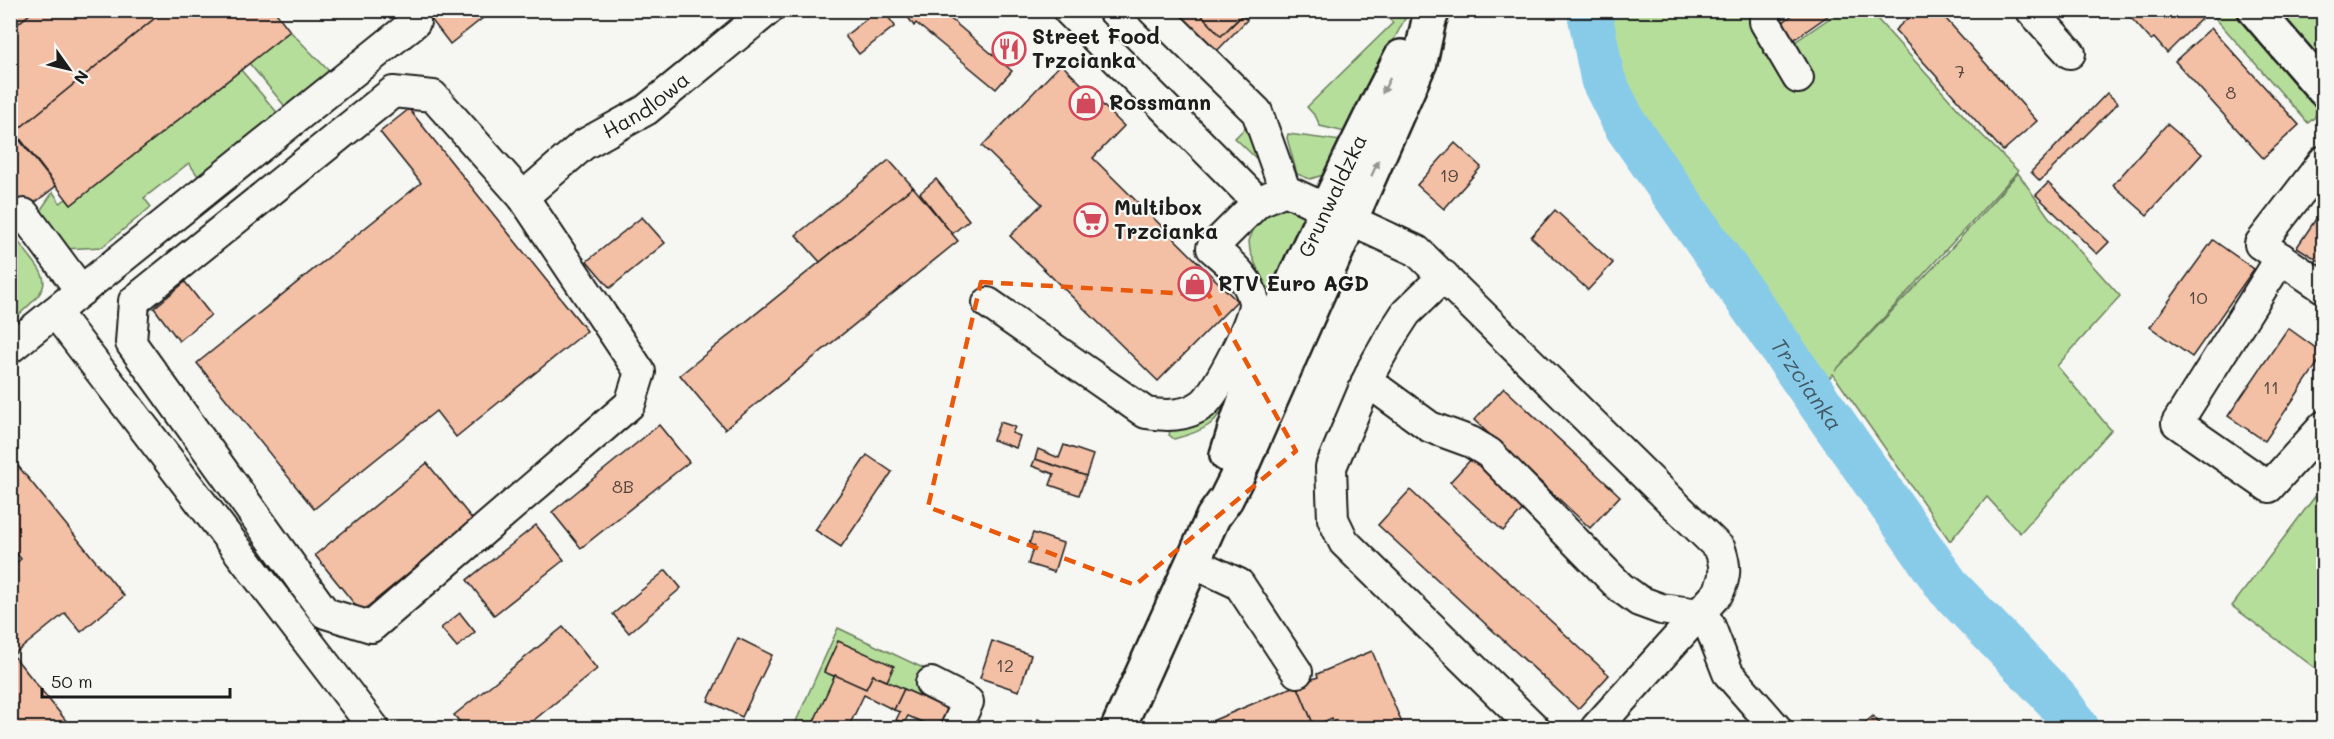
<svg xmlns="http://www.w3.org/2000/svg" width="2334" height="739" font-family="Mali,sans-serif">
	<style>
		.green { fill: #b6de9b; stroke: #697d5c; stroke-width: 1.5 }
		.lines { fill: none; stroke-linecap: round; stroke-linejoin: round }
		.river { stroke: #88cbe9; stroke-width: 45 }
		.building { fill: #f3bfa5; stroke: #1c1c1c; stroke-width: 1.5 }
		.minor-casing { stroke: #1c1c1c; stroke-width: 34 }
		.major-casing { stroke: #1c1c1c; stroke-width: 38 }
		.minor { stroke: #f6f6f2; stroke-width: 30 }
		.major { stroke: #f6f6f2; stroke-width: 33 }
		.oneway { fill: #949492 }
		.marked { fill: none; stroke: #e8590c; stroke-width: 4.5; stroke-dasharray: 12 8; stroke-linejoin: round }
		.labels { text-anchor: middle; stroke-width: 4.5; stroke-linejoin: round; paint-order: stroke }
		.number-label { font-size: 18px; fill: #52453e }
		.poi-label { font-size: 21px; font-weight: bold; fill: #1c1c1c; stroke: #f6f6f2; text-anchor: start }
		.street-label { font-size: 21px; fill: #1c1c1c; stroke: #f6f6f2 }
		.water-label { font-size: 22px; font-style: italic; fill: #425964; stroke: #f6f6f2 }
	</style>
	<rect width="100%" height="100%" fill="#f6f6f2"/>
	<filter id="ink" filterUnits="userSpaceOnUse"><feTurbulence type="fractalNoise" baseFrequency=".0167" numOctaves="2"/><feDisplacementMap in="SourceGraphic" scale="12" xChannelSelector="R" yChannelSelector="G"/><feConvolveMatrix kernelMatrix="1 2 1 2 8 2 1 2 1" color-interpolation-filters="sRGB"/></filter>
	<g filter="url(#ink)">
		<g class="green">
			<path d="M1381,11H1409L1345,132L1320,126L1316,117L1307,107L1393,23Z"/>
			<path d="M1592,11H1753L1786,48L1840,11H1870L1974,127L2018,171L1835,371L1947,253L2018,173L2048,216L2120,296L2057,366L2111,430L2020,533L1987,497L1950,541L1833,374L1816,392L1627,122L1604,79Z"/>
			<path d="M2209,11H2233L2317,107L2315,117L2308,123Z"/>
			<path d="M2273,11H2313L2323,23V62L2320,63Z"/>
			<path d="M290,31L328,70V78L288,110L249,63Z"/>
			<path d="M241,70L280,116L200,179L189,163L144,198L151,207L102,247L64,249L41,222L42,208L53,192L60,203L66,199L71,205Z"/>
			<path d="M1247,126L1260,162L1235,138Z"/>
			<path d="M1288,134L1342,141L1323,175L1310,179L1297,174L1287,138Z"/>
			<path d="M1281,203L1301,213L1304,218L1267,321L1265,287L1250,251L1249,241L1256,223Z"/>
			<path d="M16,239C53,285 55,282 11,322V244Z"/>
			<path d="M1229,393C1219,425 1204,431 1174,439L1169,435L1170,431L1195,424Z"/>
			<path d="M2323,486V674L2232,606Z"/>
			<path d="M838,628L936,674L924,698L887,681L893,666L838,642L824,671L835,677L811,728H793Z"/>
		</g>
		<g class="lines">
			<path class="river" id="s1" d="M1589,10L1603,80L1625,124L1949,588L2057,700L2077,728"/>
		</g>
		<g class="building">
			<path d="M10,10H35L10,30Z"/>
			<path d="M35,10H165L15,132L10,126V30Z"/>
			<path d="M165,10H274L290,31L71,205L15,132Z"/>
			<path d="M424,10H493L450,44Z"/>
			<path d="M878,10H883L895,26L859,54L845,36Z"/>
			<path d="M903,10H940L1012,71L996,89L916,23L914,26Z"/>
			<path d="M1172,10H1197L1221,36L1243,15L1247,20L1212,56Z"/>
			<path d="M1197,10H1247L1221,36Z"/>
			<path d="M1799,10H1836L1789,43L1778,26Z"/>
			<path d="M1917,10H1938L2037,121L2003,151L1895,30Z"/>
			<path d="M2124,10H2194L2201,19L2167,53L2154,38L2151,40Z"/>
			<path d="M2211,28L2299,125L2263,158L2175,61Z"/>
			<path d="M1061,64L1124,126L1093,158L1237,301L1158,381L1010,236L1042,204L982,146Z"/>
			<path d="M2107,93L2118,103L2040,181L2031,172Z"/>
			<path d="M409,109L587,331L456,437L436,411L314,509L197,363L421,183L380,132Z"/>
			<path d="M2167,124L2202,154L2147,215L2113,185Z"/>
			<path d="M10,128L56,186L10,222Z"/>
			<path d="M1455,143L1481,167L1444,209L1417,185Z"/>
			<path d="M889,160L913,187L820,262L796,235Z"/>
			<path d="M936,179L969,220L952,234L920,193Z"/>
			<path d="M2048,183L2109,242L2097,254L2036,195Z"/>
			<path d="M913,187L958,241L725,429L680,375Z"/>
			<path d="M2324,207V264L2297,247Z"/>
			<path d="M1555,210L1613,263L1588,290L1531,237Z"/>
			<path d="M642,217L665,243L610,288L587,261Z"/>
			<path d="M2213,240L2254,269L2192,357L2150,327Z"/>
			<path d="M185,282L211,315L179,341L154,308Z"/>
			<path d="M2288,328L2324,354L2265,441L2228,416Z"/>
			<path d="M1504,388L1620,496L1590,528L1474,420Z"/>
			<path d="M1000,422L1015,427L1012,433L1020,436L1016,448L993,440Z"/>
			<path d="M659,425L689,462L581,548L552,512Z"/>
			<path d="M1064,445L1093,455L1086,476L1035,459L1038,449L1059,458Z"/>
			<path d="M867,455L892,472L841,547L815,530Z"/>
			<path d="M10,456L124,596L81,632L65,613L13,655L72,728H10V568L21,559L10,546Z"/>
			<path d="M1473,457L1526,506L1503,531L1450,482Z"/>
			<path d="M1035,459L1086,476L1079,495L1050,485L1054,474L1032,466Z"/>
			<path d="M427,463L473,520L361,612L315,555Z"/>
			<path d="M1410,490L1609,675L1578,709L1378,525Z"/>
			<path d="M536,525L564,560L494,615L467,580Z"/>
			<path d="M1033,533L1063,543L1054,572L1028,564L1034,546L1029,544Z"/>
			<path d="M666,570L681,588L629,633L613,614Z"/>
			<path d="M460,613L475,632L457,647L441,628Z"/>
			<path d="M563,627L597,669L524,728H465L454,715Z"/>
			<path d="M738,638L772,655L742,717L708,701Z"/>
			<path d="M838,641L894,666L887,681L873,675L866,689L824,672Z"/>
			<path d="M992,641L1031,655L1019,691L980,678Z"/>
			<path d="M1372,651L1404,728H1336L1332,718L1314,726L1297,685L1318,677L1317,674Z"/>
			<path d="M835,675L866,689L873,675L904,689L894,710L864,695L848,728H811Z"/>
			<path d="M1297,685L1314,726L1307,728H1215L1212,721Z"/>
			<path d="M904,689L953,711L946,728H936L908,716L904,723L896,720L900,712L894,710Z"/>
			<path d="M1873,716L1884,728H1859Z"/>
			<path d="M1038,719L1055,728H1033Z"/>
		</g>
		<g class="lines">
			<g class="minor-casing">
				<g id="minor">
					<path d="M1068,10L1258,202"/>
					<path d="M1153,10L1257,112L1285,190L1417,251L1720,549C1726,567 1726,576 1718,593L1596,728"/>
					<path d="M1765,10V22L1798,78"/>
					<path d="M2031,10L2070,53"/>
					<path d="M393,92L433,96L523,197L640,372L630,404L371,627L325,613L131,343L134,301Z"/>
					<path d="M2324,161L2260,244L2324,288"/>
					<path id="s2" d="M523,197L583,145L646,110L768,10"/>
					<path d="M24,214L81,291"/>
					<path d="M2281,258L2177,423L2269,487L2324,426"/>
					<path d="M1444,276L1406,313L1393,333L1373,368L1331,467L1333,519L1344,542L1534,728"/>
					<path d="M988,303L1146,413C1165,416 1186,417 1203,404C1216,394 1256,317 1254,302C1250,278 1229,263 1212,248L1258,202L1285,190"/>
					<path d="M55,312L374,728"/>
					<path d="M10,348L415,22"/>
					<path d="M1367,381L1430,427L1471,442L1489,453L1620,587L1639,601L1661,609L1700,614L1709,624L1728,673L1776,728"/>
					<path d="M1192,562L1239,584L1297,672"/>
					<path d="M931,683L968,702L956,728"/>
				</g>
			</g>
			<g class="major-casing">
				<g id="major">
					<path d="M2255,10L2324,90"/>
					<path id="s3" d="M1227,455C1248,384 1277,317 1307,251C1337,185 1368,121 1401,57"/>
					<path d="M1118,728L1213,517L1226,499L1235,481L1420,62L1429,20L1433,10"/>
				</g>
			</g>
			<use href="#minor" class="minor"/>
			<use href="#major" class="major"/>
		</g>
		<defs><path id="oneway-solid" d="M-6-.8H1V-3.2L6.5 0L1 3.2V.8H-6Z" transform="scale(1.5)"/></defs>
		<g class="oneway">
			<use href="#oneway-solid" transform="translate(1386 86) rotate(117)"/>
			<use href="#oneway-solid" transform="translate(1375 168) rotate(-66)"/>
		</g>
	</g>
	<path class="marked" d="M981,282L1209,295L1296,451L1135,585L928,507Z"/>
	<defs>
		<g id="restaurant-ring" transform="scale(1.725)"><circle r="9.5" fill="#f6f6f2" stroke="#d1495b" stroke-width="1.5"/><path d="M-5-6h1v4h1v-4h1v4h1v-4h1v5L-1.5 .5V6h-2V.5L-5-1ZM5-6V6H3V1.5H1.5Q1.5-4 5-6Z" fill="#d1495b"/></g>
		<g id="shop-ring" transform="scale(1.725)"><circle r="9.5" fill="#f6f6f2" stroke="#d1495b" stroke-width="1.5"/><path d="M-5-2.5h2.3a2.7 3.5 0 0 1 5.4 0H5L5.5 6h-11ZM-1.5-2.5h3a1.5 2.3 0 0 0-3 0Z" fill="#d1495b"/></g>
		<g id="supermarket-ring" transform="scale(1.725)"><circle r="9.5" fill="#f6f6f2" stroke="#d1495b" stroke-width="1.5"/><path d="M-6-5.5h2.5l.6 2H6L4.5 2H-2.5L-4.4-4H-6ZM-1.5 3.2a1.3 1.3 0 1 0 .1 0ZM3 3.2a1.3 1.3 0 1 0 .1 0Z" fill="#d1495b"/></g>
	</defs>
	<g fill-rule="evenodd">
		<use href="#restaurant-ring" x="1009" y="49"/>
		<use href="#shop-ring" x="1086" y="103"/>
		<use href="#supermarket-ring" x="1091" y="220"/>
		<use href="#shop-ring" x="1195" y="284"/>
	</g>
	<g class="labels">
		<g class="number-label">
			<text x="1960" y="78">7</text>
			<text x="2231" y="99">8</text>
			<text x="1449" y="182">19</text>
			<text x="2198" y="304">10</text>
			<text x="2271" y="394">11</text>
			<text x="623" y="493">8B</text>
			<text x="1005" y="672">12</text>
		</g>
		<g class="poi-label">
			<text x="1032" y="44">Street Food<tspan x="1032" dy="24">Trzcianka</tspan></text>
			<text x="1109" y="110">Rossmann</text>
			<text x="1114" y="215">Multibox<tspan x="1114" dy="24">Trzcianka</tspan></text>
			<text x="1218" y="291">RTV Euro AGD</text>
		</g>
		<g class="street-label">
			<text dy="7" stroke="none"><textPath href="#s2" startOffset="154">Handlowa</textPath></text>
			<text dy="7" stroke="none"><textPath href="#s3" startOffset="280">Grunwaldzka</textPath></text>
		</g>
		<g class="water-label">
			<text dy="8" stroke="none"><textPath href="#s1" startOffset="438">Trzcianka</textPath></text>
		</g>
	</g>
	<rect width="2334" height="739" fill="none" stroke="#f6f6f2" stroke-width="36"/>
	<rect x="18" y="18" width="2298" height="703" fill="none" stroke="#1c1c1c" stroke-width="2" filter="url(#ink)"/>
	<g transform="translate(69 69) rotate(124)" stroke="#f6f6f2" stroke-width="4.5" paint-order="stroke">
	<path d="M0-4.5L10 22L0 15L-10 22Z" fill="#1c1c1c"/>
	<text y="-9" font-size="16" font-weight="bold" text-anchor="middle" fill="#1c1c1c">N</text>
	</g>
	<path d="M42 688v9h188v-9" fill="none" stroke="#1c1c1c" stroke-width="3"/>
	<text x="51" y="688" font-size="18" fill="#1c1c1c" stroke="#f6f6f2" stroke-width="4.5" paint-order="stroke">50 m</text>
</svg>
